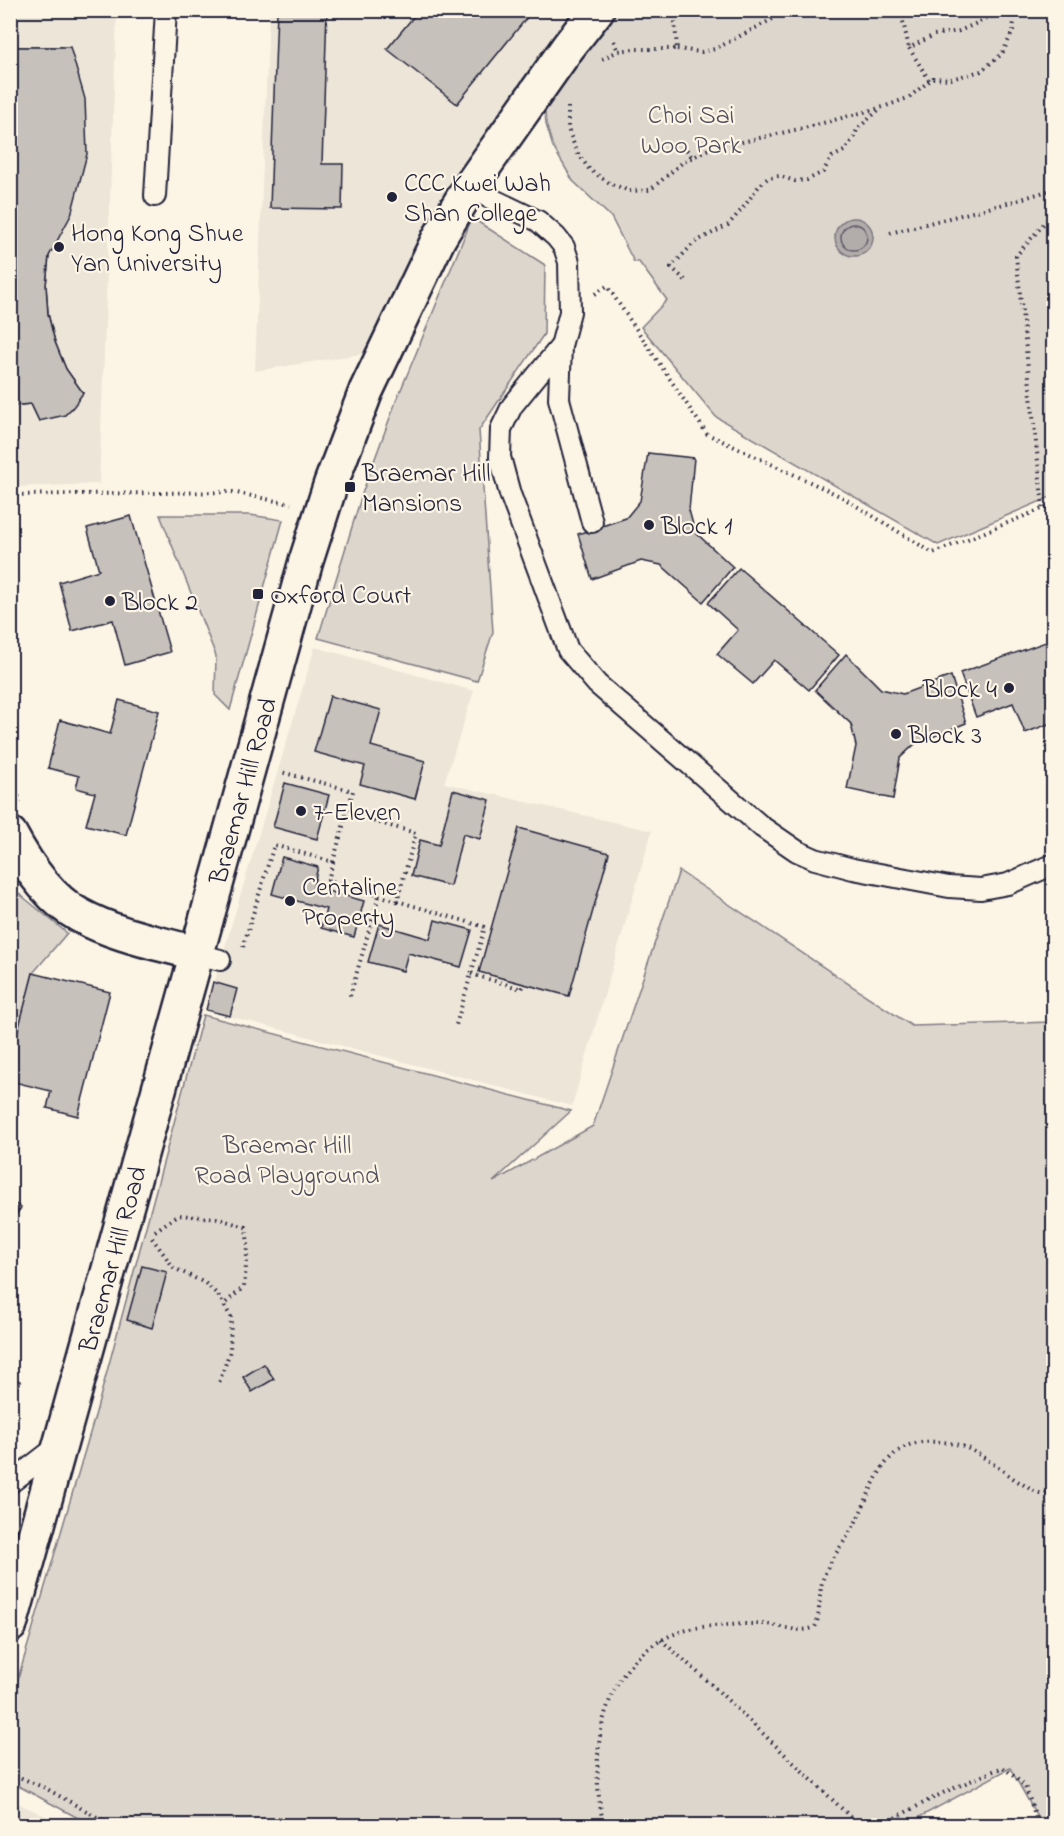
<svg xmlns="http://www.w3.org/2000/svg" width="1064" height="1836" font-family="'Indie Flower',sans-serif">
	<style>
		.built { fill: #ece5d8 }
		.green { fill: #dcd6cc; stroke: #7f7c84; stroke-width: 1.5 }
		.water { fill: #b2adab; stroke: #78757e; stroke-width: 1.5 }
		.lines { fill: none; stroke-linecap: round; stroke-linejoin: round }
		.shore { stroke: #5c5a68; stroke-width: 1.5 }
		.building { fill: #c6c1bb; stroke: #22223b; stroke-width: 1.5 }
		.service-casing { stroke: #22223b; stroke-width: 24 }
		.minor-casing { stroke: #22223b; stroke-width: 38 }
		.tertiary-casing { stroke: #22223b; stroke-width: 38 }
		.path { stroke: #22223b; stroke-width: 4; stroke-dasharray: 1.5 4.5; stroke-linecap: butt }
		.service { stroke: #fcf5e5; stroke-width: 20 }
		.minor { stroke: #fcf5e5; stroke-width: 33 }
		.tertiary { stroke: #fcf5e5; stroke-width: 33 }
		.poi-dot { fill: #22223b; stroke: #fcf5e5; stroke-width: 2 }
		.labels { text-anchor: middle; stroke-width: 4.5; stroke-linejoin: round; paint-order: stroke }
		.park-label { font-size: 26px; fill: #504f5f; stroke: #fcf5e5 }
		.poi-label { font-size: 26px; fill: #22223b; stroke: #fcf5e5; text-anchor: start }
		.street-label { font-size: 26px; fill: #22223b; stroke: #fcf5e5 }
	</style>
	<rect width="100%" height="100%" fill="#fcf5e5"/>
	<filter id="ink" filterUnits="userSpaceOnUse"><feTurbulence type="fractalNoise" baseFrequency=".0167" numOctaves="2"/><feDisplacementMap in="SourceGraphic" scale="12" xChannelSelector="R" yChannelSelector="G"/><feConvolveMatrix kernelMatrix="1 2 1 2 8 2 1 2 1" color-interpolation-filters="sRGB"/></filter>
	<g filter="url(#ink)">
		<g class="built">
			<path d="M10,11H117L99,484L11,487Z"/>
			<path d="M269,11H277L270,207L343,164H322L327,11H419L388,49L456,104L533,11H578L446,187L373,352L255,371Z"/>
			<path d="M315,647L474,691L444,783L652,831L572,1106L206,1010Z"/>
			<path d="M10,1800H11L64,1825H11Z"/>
		</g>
		<g class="green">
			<path d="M613,11H1053V496L938,545L716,417L641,327L667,300L639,262H634L611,217L573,181L553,147L546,124L544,100Z"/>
			<path d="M472,218L545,265L544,334L479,430L493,632L477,681L318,638L363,491L395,404Z"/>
			<path d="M160,515H250L283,520L230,710L215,695L216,656Z"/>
			<path d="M679,871L912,1026L1053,1022V1825H1042L1010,1768L905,1825H91L11,1782L10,1706L95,1416L203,1015L571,1111L493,1182L593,1126Z"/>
			<path d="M11,887L67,933L33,973L11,1061Z"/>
		</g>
		<circle class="water" cx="854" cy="237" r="19"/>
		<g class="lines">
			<circle class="shore" cx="854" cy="237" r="13"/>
		</g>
		<g class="building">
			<path d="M277,10H327L322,164H343L342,209L270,208Z"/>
			<path d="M419,10H533L457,104L387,49Z"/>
			<path d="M10,47H62L71,72L77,98L80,125L79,151L75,177L49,256L46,285L48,314L55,342L66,369L83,393L39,421L31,404L10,406Z"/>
			<path d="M10,47H70L85,99L87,154L71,215L49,256L46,285L48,314L55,342L66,369L83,393L74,406L65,415L39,421L31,404L10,406Z"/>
			<path d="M648,453L694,458L689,510L695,532L733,567L703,602L661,565L641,561L592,579L578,534L626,518L640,501Z"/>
			<path d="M131,516L170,652L125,665L113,620L72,631L59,582L99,570L87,528Z"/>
			<path d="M739,568L839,655L809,690L774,660L753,684L717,654L738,630L708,603Z"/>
			<path d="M1054,639V722L1025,733L1013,703L976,717L960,673Z"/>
			<path d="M846,654L881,689L903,694L951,676L966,723L915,744L900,758L893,799L847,789L856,746L851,724L815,690Z"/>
			<path d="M330,696L381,710L371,746L425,761L415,799L360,784L365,766L314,752Z"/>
			<path d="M119,700L159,711L126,835L86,825L95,793L76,788L79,776L48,768L60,720L110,734Z"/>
			<path d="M285,783L329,795L317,839L273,827Z"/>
			<path d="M453,790L490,800L480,839L463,834L450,886L411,876L420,840L439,845Z"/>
			<path d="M519,828L609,853L569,996L479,972Z"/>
			<path d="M282,857L318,867L313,887L364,901L354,937L321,928L326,909L272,894Z"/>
			<path d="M435,920L472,930L461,967L408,953L403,971L368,962L379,924L430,939Z"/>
			<path d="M33,973L110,992L78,1116L47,1108L51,1091L10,1081V1061Z"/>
			<path d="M213,982L237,989L230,1016L206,1010Z"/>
			<path d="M10,1200L21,1208L10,1223Z"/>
			<path d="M142,1266L167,1272L152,1328L127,1320Z"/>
			<path d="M264,1364L274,1379L252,1392L243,1377Z"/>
			<path d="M10,1375L21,1382L10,1396Z"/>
		</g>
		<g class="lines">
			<g class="service-casing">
				<g id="service">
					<path d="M469,188L538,221L556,237L564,247L569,262L570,312L561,346L512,406L501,429L500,457L510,494L568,650L597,684L762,827L797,851L815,859L853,869L949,887L981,889L1008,884L1054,864"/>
					<path d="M155,196L166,10"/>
					<path d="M561,346L559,399L592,522"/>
					<path d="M198,954L220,960"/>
					<path d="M10,1483L58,1446"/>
				</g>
			</g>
			<g class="minor-casing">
				<path id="minor" d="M10,834C26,864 48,898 79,915C115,935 159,943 198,954"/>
			</g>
			<g class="tertiary-casing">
				<g id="tertiary">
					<path id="s1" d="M10,1625L306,561L331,483L366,391L439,238L469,188L492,155L568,47L597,10"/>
				</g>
			</g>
			<g class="path">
				<path d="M904,10L902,17L909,48"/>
				<path d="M614,41L618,51L634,49H677L674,10"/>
				<path d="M677,49L701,52L715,49L790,10"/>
				<path d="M602,59L618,51"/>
				<path d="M929,80L909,48L934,35L959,31L993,16L997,10"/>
				<path d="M568,107V129L577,152L589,169L609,183L630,191L650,190L683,162L707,150L808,127L883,107L908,98L933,78L951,79L981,71L1002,54L1013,31L1015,10"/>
				<path d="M683,145L692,157"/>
				<path d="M890,233L1008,203L1054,189"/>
				<path d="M685,280L671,267L695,242L728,225L743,208L759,186L768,178L779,176L795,181L807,180L823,172L832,157L844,151L855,136L857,129L880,109"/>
				<path d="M595,294L607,286L707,434L842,497L933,553L1054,504"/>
				<path d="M10,495L232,492L291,504"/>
				<path d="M1043,508L1016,256L1054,212"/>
				<path d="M10,767L20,802"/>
				<path d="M333,862L328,880L397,901L416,833L347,814"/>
				<path d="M397,901L485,927L456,1025"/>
				<path d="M243,947L274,845L333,862L353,791L281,772"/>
				<path d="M471,974L522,989L524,984"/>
				<path d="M350,996L379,896"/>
				<path d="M155,1231L178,1215L216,1218L246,1227L248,1245L244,1287L223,1305"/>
				<path d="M152,1238L174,1268L205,1283L218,1295L231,1317L230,1351L219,1383"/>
				<path d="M661,1640L712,1685L860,1826"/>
				<path d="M10,1773L47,1789L113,1826"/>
				<path d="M604,1826C587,1754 600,1659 680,1632C700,1625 722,1626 743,1624C751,1624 758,1624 766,1624C782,1626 799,1634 815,1627C820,1618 819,1595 822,1582C828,1561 843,1545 853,1527C871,1496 879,1447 922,1442C935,1441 950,1442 962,1446C985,1455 1003,1473 1024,1485C1029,1488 1035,1492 1040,1493C1045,1494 1049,1492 1054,1490"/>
				<path d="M879,1826L947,1791L1003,1767L1025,1786L1039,1826"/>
			</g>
			<use href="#service" class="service"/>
			<use href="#minor" class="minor"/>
			<use href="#tertiary" class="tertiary"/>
		</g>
	</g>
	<g class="poi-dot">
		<circle cx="392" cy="197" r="6"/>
		<circle cx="59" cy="247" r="6"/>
		<rect x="344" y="481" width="12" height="12" rx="3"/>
		<circle cx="649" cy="525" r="6"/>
		<rect x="252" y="588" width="12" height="12" rx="3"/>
		<circle cx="110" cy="601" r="6"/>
		<circle cx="1009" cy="688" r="6"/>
		<circle cx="896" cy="734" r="6"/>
		<circle cx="301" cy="811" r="6"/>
		<circle cx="290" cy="901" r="6"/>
	</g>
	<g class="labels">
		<g class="park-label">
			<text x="691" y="123">Choi Sai<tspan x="691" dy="30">Woo Park</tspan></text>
			<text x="287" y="1153">Braemar Hill<tspan x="287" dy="30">Road Playground</tspan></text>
		</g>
		<g class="poi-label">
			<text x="404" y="191">CCC Kwei Wah<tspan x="404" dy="30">Shan College</tspan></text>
			<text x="71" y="241">Hong Kong Shue<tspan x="71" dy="30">Yan University</tspan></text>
			<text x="362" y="481">Braemar Hill<tspan x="362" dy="30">Mansions</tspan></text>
			<text x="661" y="534">Block 1</text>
			<text x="270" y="603">Oxford Court</text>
			<text x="122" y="610">Block 2</text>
			<text x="997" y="697" text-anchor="end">Block 4</text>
			<text x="908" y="743">Block 3</text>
			<text x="313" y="820">7-Eleven</text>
			<text x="302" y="895">Centaline<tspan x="302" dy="30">Property</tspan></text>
		</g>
		<g class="street-label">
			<text dy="9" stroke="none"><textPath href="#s1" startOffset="866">Braemar Hill Road</textPath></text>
			<text dy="9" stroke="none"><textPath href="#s1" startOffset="380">Braemar Hill Road</textPath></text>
		</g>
	</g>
	<rect width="1064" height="1836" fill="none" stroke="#fcf5e5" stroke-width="36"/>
	<rect x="18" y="18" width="1028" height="1800" fill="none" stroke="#22223b" stroke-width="2" filter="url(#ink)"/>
</svg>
